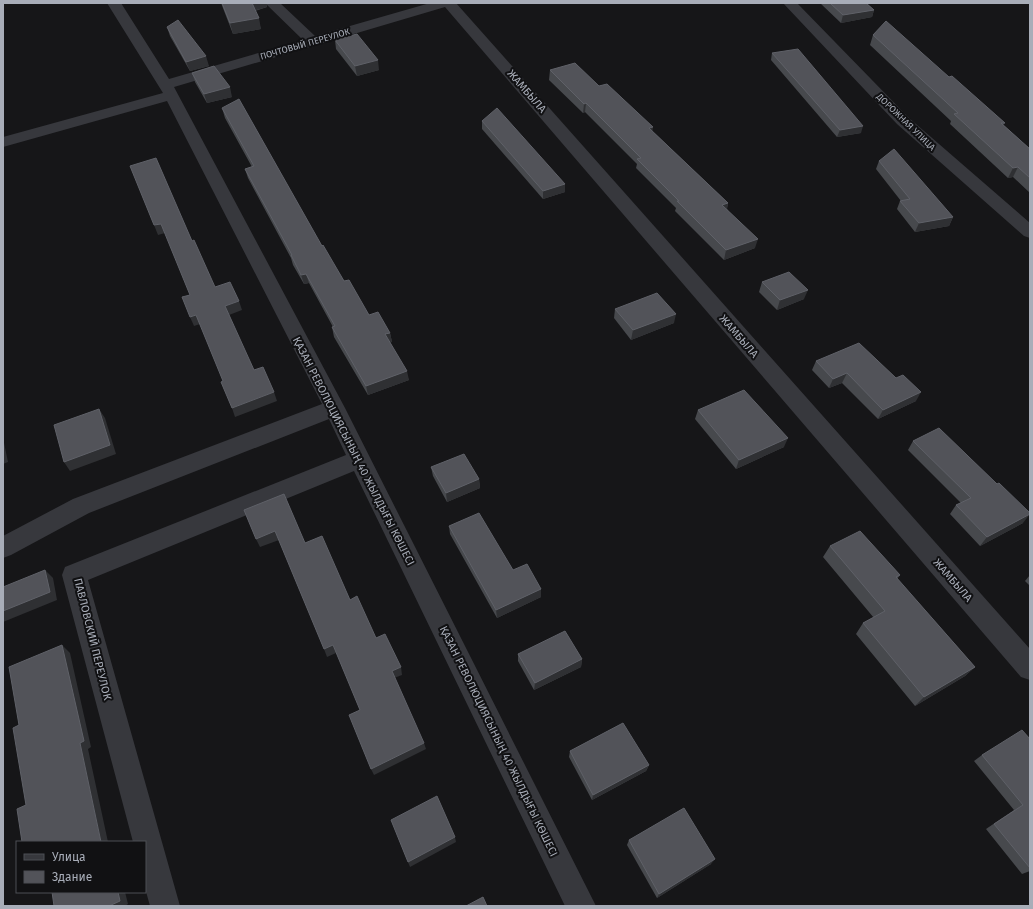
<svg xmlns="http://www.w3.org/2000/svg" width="1033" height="909" font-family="'Fira Sans',sans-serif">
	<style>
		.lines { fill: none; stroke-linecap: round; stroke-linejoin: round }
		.minor { fill: #37383d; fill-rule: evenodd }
		.wall { fill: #47494d }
		.shaded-wall { fill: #2f3033 }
		.building { fill: #525359; stroke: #5f6168 }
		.labels { text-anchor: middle; stroke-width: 4; stroke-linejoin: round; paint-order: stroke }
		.far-street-label { font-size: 9px; fill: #a8adb8; stroke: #111113 }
		.street-label { font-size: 11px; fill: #a8adb8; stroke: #111113 }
	</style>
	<rect width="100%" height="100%" fill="#161618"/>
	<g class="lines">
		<g class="minor">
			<path d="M107,3H121L169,79L303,40L265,3H280L315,36L430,3H456L1030,649V680L1021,677L445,7L174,87L345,408L596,906H565L354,471L88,580L180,906H150L145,888V842H133L62,575L65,567L346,455L329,419L89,513L11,555L3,558V536L73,499L322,404L167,101L3,147V137L163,93Z"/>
			<path d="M783,3H797L909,118L1030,223V238L1024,236L897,124Z"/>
		</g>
	</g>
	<g class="wall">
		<path d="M221,3H266L267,7L255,11L261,29L233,34Z"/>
		<path d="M820,3H866L874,10L872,17L841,23Z"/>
		<path d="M167,27L209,66L190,71L170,36Z"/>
		<path d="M873,35L949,77L1005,123L1003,125L1030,149V193L1013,177L1008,178L950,124L951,121L870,45Z"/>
		<path d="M335,40L379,70L357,76L336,49Z"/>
		<path d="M772,53L861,133L837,137L771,60Z"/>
		<path d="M550,70L599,86L653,132L728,203L727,209L755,248L724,260L675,211L676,208L636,168L637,164L585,112L583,113L549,80Z"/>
		<path d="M192,73L232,97L207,103L195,82Z"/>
		<path d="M222,108L322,246L344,281L369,315L390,333L392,342H390L409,380L368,395L334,337L332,327H333L309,283L304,284L293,265L291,258L248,178L245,169L252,167L225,118Z"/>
		<path d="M482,121L565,192L543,199L482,129Z"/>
		<path d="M879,161L953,217L949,226L915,232L897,209L900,201H901L876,169Z"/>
		<path d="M762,282L804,299L777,310L759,292Z"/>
		<path d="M615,309L674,323L631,340L614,318Z"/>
		<path d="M816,361L896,378L916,401L878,419L842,383L829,388L812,370Z"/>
		<path d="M698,410L784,447L736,469L695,419Z"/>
		<path d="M913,441L997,484L1023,523L980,546L950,514L956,505L961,503L908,450Z"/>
		<path d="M431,467L479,479L480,488L447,502L433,476Z"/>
		<path d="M449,526L513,570L541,589V597L497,618L450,534Z"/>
		<path d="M830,546L900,575L897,579L975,667L965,676L915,706L856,634L863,623L874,618L823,557Z"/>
		<path d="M1030,575V586L1025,581Z"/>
		<path d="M518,654L582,659L581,667L534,690L518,661Z"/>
		<path d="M1030,739V871L1022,874L986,829L1014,810L974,761L982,755Z"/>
		<path d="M570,751L649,765L646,771L592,800L569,757Z"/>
		<path d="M629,840L711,864L657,898L627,845Z"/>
	</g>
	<g class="shaded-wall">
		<path d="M252,3H266L267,7L253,11Z"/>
		<path d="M874,10L872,17L841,23L843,15Z"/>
		<path d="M259,18L261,29L233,34L230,23Z"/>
		<path d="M206,56L209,66L190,71L186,62Z"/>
		<path d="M378,60L379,70L357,76L355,66Z"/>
		<path d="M230,87L232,97L207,103L204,94Z"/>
		<path d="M586,103L585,112L583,113L584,104Z"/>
		<path d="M863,126L861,133L837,137L840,130Z"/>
		<path d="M653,127L652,136L649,128Z"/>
		<path d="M1018,167L1013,177L1008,178L1013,168Z"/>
		<path d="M565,184V192L543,199V191Z"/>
		<path d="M728,203L726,212L722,205Z"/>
		<path d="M953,217L949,226L915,232L919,223Z"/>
		<path d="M161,224L165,233L158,235L154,225Z"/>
		<path d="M758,239L755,248L724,260L726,250Z"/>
		<path d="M306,274L309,283L304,284L301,275Z"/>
		<path d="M808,290L804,299L777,310L780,300Z"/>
		<path d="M239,301L242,310L229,315L225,306Z"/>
		<path d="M676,314L674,323L631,340L633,330Z"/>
		<path d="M196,315L200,324L194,326L190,317Z"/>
		<path d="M390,333L392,342L387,344L385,334Z"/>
		<path d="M407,371L409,380L368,395L366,386Z"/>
		<path d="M847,373L842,383L829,388L833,379Z"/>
		<path d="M274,392L277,401L235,417L232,408Z"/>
		<path d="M921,392L916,401L878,419L883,410Z"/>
		<path d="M99,409L105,418L116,454L70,471L64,462Z"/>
		<path d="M3,438L8,462L3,464Z"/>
		<path d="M788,438L784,447L736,469L739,460Z"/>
		<path d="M479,479L480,488L447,502L446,493Z"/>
		<path d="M1030,514L1023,523L980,546L987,537Z"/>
		<path d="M275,531L279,540L260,547L256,539Z"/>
		<path d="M45,570L53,578L57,600L3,622V611Z"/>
		<path d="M541,589V597L497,618L496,610Z"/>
		<path d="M62,645L70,653L91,747L88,749L108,842H101L80,743Z"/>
		<path d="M333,645L336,653L327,657L324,649Z"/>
		<path d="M582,659L581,667L534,690L535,683Z"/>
		<path d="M401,667L402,675L394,678L392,671Z"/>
		<path d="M975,667L965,676L915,706L924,697Z"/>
		<path d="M424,743L426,749L374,775L371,769Z"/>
		<path d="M649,765L646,771L592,800L593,795Z"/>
		<path d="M455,837L456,842L410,867L408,862Z"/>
		<path d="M715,859L711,864L657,898L659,894Z"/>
		<path d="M118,892H125L128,904L125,906H109Z"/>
	</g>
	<g class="building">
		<path d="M222,3H252L259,18L230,23Z"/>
		<path d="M830,3H866L874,10L843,15Z"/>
		<path d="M178,20L206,56L186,62L167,27Z"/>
		<path d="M886,21L949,77L952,76L1005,123H1001L1030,149V178L1018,167L1013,168L954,114L958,113L873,35Z"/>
		<path d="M357,34L378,60L355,66L335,40Z"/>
		<path d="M798,49L863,126L840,130L772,53Z"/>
		<path d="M575,63L599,86L607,84L653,127L649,128L728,203L722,205L758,239L726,250L677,201H679L637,159L641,158L586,103L584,104L550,70Z"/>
		<path d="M214,66L230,87L204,94L192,73Z"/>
		<path d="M239,99L322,246L323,245L344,281L349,280L369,315L378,312L390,333L385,334L407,371L366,386L332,327L335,326L306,274L301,275L291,255H292L245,169L254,166L222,108Z"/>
		<path d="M497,108L565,184L543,191L482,121Z"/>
		<path d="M894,149L953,217L919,223L900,201L910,199L879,161Z"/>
		<path d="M156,158L192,241L194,240L215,287L230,282L239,301L225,306L254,370L263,367L274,392L232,408L221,382L223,381L196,315L190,317L182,297L190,295L161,224L154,225L130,166Z"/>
		<path d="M789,272L808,290L780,300L762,282Z"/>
		<path d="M657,293L676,314L633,330L615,309Z"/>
		<path d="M859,343L896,378L903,375L921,392L883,410L847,373L833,379L816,361Z"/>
		<path d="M744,390L788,438L739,460L698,410Z"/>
		<path d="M99,409L110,445L64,462L54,425Z"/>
		<path d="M939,428L997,484L999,483L1030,513V514L987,537L956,505L971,498L913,441Z"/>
		<path d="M464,454L479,479L446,493L431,467Z"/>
		<path d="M284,494L305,543L322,536L350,600L357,596L376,638L385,634L401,667L392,671L424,743L371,769L349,715L360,710L333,645L324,649L275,531L256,539L244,510Z"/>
		<path d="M479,513L513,570L527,564L541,589L496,610L449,526Z"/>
		<path d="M860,531L900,575L896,577L975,667L924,697L863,623L885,611L830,546Z"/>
		<path d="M45,570L50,592L3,611V587Z"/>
		<path d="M565,631L582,659L535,683L518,654Z"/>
		<path d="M62,645L84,741L80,743L101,842H22L17,809L26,805L13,728L19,725L9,667Z"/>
		<path d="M623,723L649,765L593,795L570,751Z"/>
		<path d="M1022,730L1030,739V868L994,824L1023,805L982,755Z"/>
		<path d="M437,796L455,837L408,862L391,820Z"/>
		<path d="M684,808L715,859L659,894L629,840Z"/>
		<path d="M52,892H118L120,901L109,906H54Z"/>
		<path d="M483,897L487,906H466Z"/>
	</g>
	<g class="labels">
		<g class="far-street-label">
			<text transform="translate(305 44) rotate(-16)" y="3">ПОЧТОВЫЙ ПЕРЕУЛОК</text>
			<text transform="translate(906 122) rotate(44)" y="3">ДОРОЖНАЯ УЛИЦА</text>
		</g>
		<g class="street-label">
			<text transform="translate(527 91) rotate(49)" y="4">ЖАМБЫЛА</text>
			<text transform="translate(739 336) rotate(49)" y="4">ЖАМБЫЛА</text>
			<text transform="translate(354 451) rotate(63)" y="4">ҚАЗАН РЕВОЛЮЦИЯСЫНЫҢ 40 ЖЫЛДЫҒЫ КӨШЕСІ</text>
			<text transform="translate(953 580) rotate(49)" y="4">ЖАМБЫЛА</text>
			<text transform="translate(93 639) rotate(76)" y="4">ПАВЛОВСКИЙ ПЕРЕУЛОК</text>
			<text transform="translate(499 741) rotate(64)" y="4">ҚАЗАН РЕВОЛЮЦИЯСЫНЫҢ 40 ЖЫЛДЫҒЫ КӨШЕСІ</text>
		</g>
	</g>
	<rect width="1033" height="909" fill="none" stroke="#a8adb8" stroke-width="8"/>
	<rect x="16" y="841" width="130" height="52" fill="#111113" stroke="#4d4f55"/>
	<rect x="24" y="854" width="20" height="6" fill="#37383d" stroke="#4d4f55"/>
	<text x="52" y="861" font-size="12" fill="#a8adb8">Улица</text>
	<rect x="24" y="871" width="20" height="12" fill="#525359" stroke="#4d4f55"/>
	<text x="52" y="881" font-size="12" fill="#a8adb8">Здание</text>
</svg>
